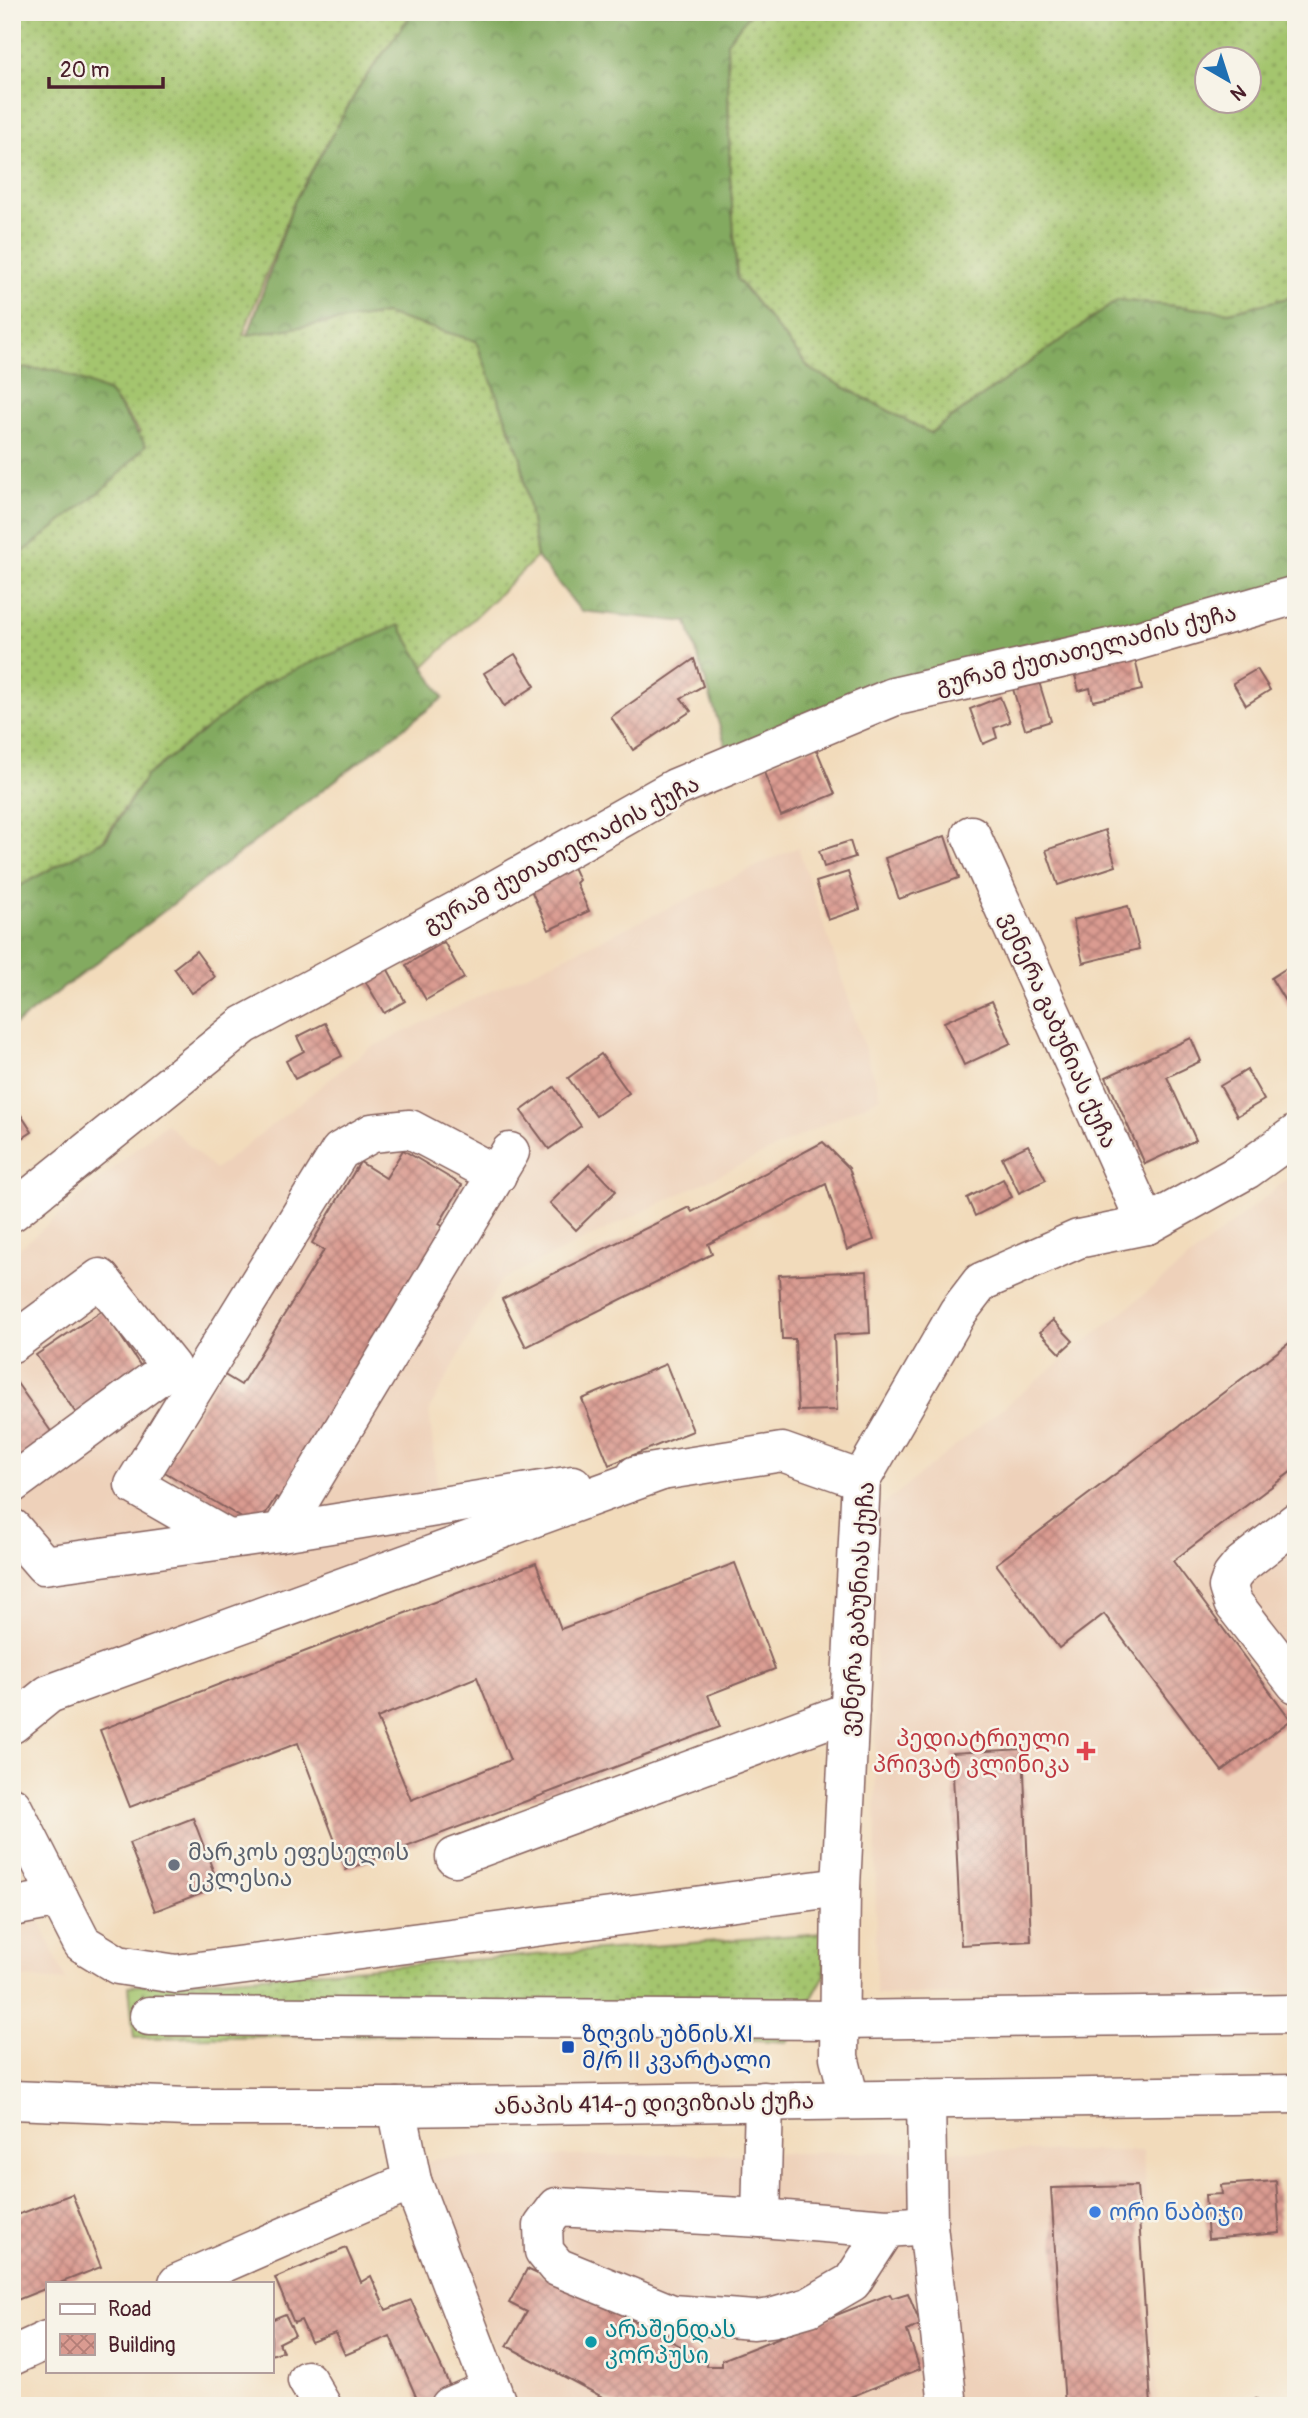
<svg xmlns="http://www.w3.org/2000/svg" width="1308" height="2418" font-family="Pangolin,'Noto Sans Georgian',sans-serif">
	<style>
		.built { fill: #eed1ba }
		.grass { fill: url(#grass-dots); stroke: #77724c; stroke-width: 2; fill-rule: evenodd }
		.forest { fill: url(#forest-crowns); stroke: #666446; stroke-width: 2 }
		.building { fill: url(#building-cross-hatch); fill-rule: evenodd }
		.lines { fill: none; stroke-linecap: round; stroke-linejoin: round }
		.minor-casing { stroke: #85615d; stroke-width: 41 }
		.major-casing { stroke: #85615d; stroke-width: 41 }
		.minor { stroke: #fff; stroke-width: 38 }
		.major { stroke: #fff; stroke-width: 38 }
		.health-dot { fill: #e0444e; stroke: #f7f3e8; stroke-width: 2.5 }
		.worship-dot { fill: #6b7280; stroke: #f7f3e8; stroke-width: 2.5 }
		.transit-dot { fill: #1a4fb4; stroke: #f7f3e8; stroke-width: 2.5 }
		.shop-dot { fill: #3f7fe0; stroke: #f7f3e8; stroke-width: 2.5 }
		.culture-dot { fill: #0f9aa8; stroke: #f7f3e8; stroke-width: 2.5 }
		.labels { text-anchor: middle; stroke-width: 5; stroke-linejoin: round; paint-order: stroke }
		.street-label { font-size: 23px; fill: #4a1f2b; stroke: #f7f3e8 }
		.health-label { font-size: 23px; fill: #be3a42; stroke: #f7f3e8; text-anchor: end }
		.worship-label { font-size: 23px; fill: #5b616d; stroke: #f7f3e8; text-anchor: start }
		.transit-label { font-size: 23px; fill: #164399; stroke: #f7f3e8; text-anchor: start }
		.shop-label { font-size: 23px; fill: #366cbe; stroke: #f7f3e8; text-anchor: start }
		.culture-label { font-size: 23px; fill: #0d838f; stroke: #f7f3e8; text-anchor: start }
	</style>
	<defs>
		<pattern id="grass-dots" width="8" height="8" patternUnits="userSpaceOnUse" patternTransform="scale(1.75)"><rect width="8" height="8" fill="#a4c56e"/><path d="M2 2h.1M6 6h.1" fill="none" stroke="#889f5b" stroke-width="1.8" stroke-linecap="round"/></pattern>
		<pattern id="forest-crowns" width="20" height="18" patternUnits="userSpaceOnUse" patternTransform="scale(1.75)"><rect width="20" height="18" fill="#83aa61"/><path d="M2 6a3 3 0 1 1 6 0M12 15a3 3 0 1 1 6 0" fill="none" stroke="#6d8a50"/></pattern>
		<pattern id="building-cross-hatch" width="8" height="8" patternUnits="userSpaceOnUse" patternTransform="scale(1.75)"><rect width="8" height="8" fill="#da9b91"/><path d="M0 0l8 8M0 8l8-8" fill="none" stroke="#b37e77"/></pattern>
	</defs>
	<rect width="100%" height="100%" fill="#f7f3e8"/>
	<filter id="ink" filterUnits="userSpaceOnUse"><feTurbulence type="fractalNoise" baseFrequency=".0143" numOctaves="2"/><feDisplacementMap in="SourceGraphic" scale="14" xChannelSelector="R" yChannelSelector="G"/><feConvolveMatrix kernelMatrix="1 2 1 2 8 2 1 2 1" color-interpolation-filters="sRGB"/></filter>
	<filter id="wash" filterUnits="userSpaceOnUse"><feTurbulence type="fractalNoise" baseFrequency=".00686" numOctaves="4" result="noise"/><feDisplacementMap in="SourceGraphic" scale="28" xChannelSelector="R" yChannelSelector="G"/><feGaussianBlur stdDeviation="1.57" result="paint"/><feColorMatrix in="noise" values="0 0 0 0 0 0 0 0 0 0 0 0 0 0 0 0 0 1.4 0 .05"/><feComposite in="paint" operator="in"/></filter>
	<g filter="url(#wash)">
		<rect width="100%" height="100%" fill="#f2dbbb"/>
		<g class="built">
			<path d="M798,847L881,1097L501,1280L429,1410L443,1541L18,1691L12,1698V1255L166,1123L215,1170L368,1049Z"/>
			<path d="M1296,1172V1992L876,1995L875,1511Z"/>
			<path d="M12,1858L66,1981L12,1977Z"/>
			<path d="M948,2151H1143L1157,2406H519L417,2166L437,2158Z"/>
		</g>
		<g class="grass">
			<path d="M12,12H413L361,84L294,202L243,335L385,314L476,341L521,458L537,557L424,667L399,625L146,776L96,851L12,893V541L94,473L140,432L109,392L56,370L12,368Z"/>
			<path d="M751,12H1296V296L1229,312L1118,300L930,433L810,369L737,279L730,175L727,42ZM1206,60H1248V102H1206Z"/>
			<path d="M823,1933L825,1975L787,2042L639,2032L134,2038L129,1986Z"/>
		</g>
		<g class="forest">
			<path d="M413,12H751L727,42L730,175L737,279L810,369L930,433L1118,300L1229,312L1296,296V586L728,753L687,622L581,611L537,557L521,458L476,341L385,314L248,335L294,202L361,84Z"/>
			<path d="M12,368L56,370L109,392L146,445L113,481L12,561Z"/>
			<path d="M399,625L443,698L12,1027V890L106,839L146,776L266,682Z"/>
		</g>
		<g id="blocks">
			<g class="building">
				<path d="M515,654L535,686L504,706L484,673Z"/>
				<path d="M1134,654L1142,690L1093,701L1090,688L1079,691L1073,667Z"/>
				<path d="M694,659L703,686L681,698L691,711L633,750L611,717Z"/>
				<path d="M1257,669L1270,690L1246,705L1233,683Z"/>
				<path d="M1039,682L1051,721L1025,729L1013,689Z"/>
				<path d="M1000,697L1010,722L994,728L997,738L983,744L970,709Z"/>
				<path d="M815,746L835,794L781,816L762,767Z"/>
				<path d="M1105,830L1116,866L1058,885L1046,850Z"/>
				<path d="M945,836L959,878L899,899L885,858Z"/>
				<path d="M850,841L855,857L824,867L819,851Z"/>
				<path d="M573,867L579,880L576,883L589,911L549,930L530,888Z"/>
				<path d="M848,872L860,909L828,920L816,882Z"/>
				<path d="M1128,906L1139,949L1083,963L1073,920Z"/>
				<path d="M444,942L464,978L426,1000L406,965Z"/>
				<path d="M196,951L215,977L192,993L174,968Z"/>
				<path d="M1296,962V1019L1271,978Z"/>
				<path d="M387,968L405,1001L384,1013L365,981Z"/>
				<path d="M992,1001L1011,1043L964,1065L944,1022Z"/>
				<path d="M325,1023L342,1056L295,1079L286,1061L304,1051L297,1037Z"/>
				<path d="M1191,1038L1201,1061L1167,1077L1196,1140L1145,1164L1106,1077Z"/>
				<path d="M601,1054L629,1093L596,1116L568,1078Z"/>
				<path d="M1247,1070L1264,1100L1237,1116L1220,1086Z"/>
				<path d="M554,1087L581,1126L549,1149L521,1111Z"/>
				<path d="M12,1101L32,1132L12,1145Z"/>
				<path d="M823,1142L849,1168L874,1240L847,1250L826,1184L708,1244L712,1254L526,1347L502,1299L689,1207L692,1212Z"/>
				<path d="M1028,1145L1046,1180L1019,1193L1002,1158Z"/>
				<path d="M403,1150L462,1185L439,1224L452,1232L289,1504L276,1497L257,1527L163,1471L221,1373L241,1385L324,1250L312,1243L360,1162L386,1178Z"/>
				<path d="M590,1164L616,1191L576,1230L550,1203Z"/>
				<path d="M1003,1179L1012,1197L975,1216L967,1198Z"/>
				<path d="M867,1271L870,1333L834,1335L837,1410L798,1411L795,1339H782L779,1275Z"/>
				<path d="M103,1310L146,1374L80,1419L36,1355Z"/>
				<path d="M1053,1320L1073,1341L1060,1353L1040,1332Z"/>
				<path d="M1296,1338V1468L1173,1561L1291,1720L1222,1771L1104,1614L1059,1648L996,1564Z"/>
				<path d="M666,1364L693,1431L609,1465L582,1399Z"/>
				<path d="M12,1376L57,1440L12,1471Z"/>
				<path d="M536,1563L561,1629L735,1563L775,1669L708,1695L720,1727L346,1870L298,1743L130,1807L100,1730ZM477,1677L510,1760L411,1800L377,1718Z"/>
				<path d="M1023,1749L1031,1941L961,1945L952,1753Z"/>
				<path d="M193,1818L219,1886L155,1911L129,1843Z"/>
				<path d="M1276,2181L1280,2233L1208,2239L1205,2195L1222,2194L1221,2185Z"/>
				<path d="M1137,2186L1151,2406H1065L1051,2188Z"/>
				<path d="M72,2194L101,2267L60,2283H47V2288L12,2302V2217Z"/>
				<path d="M346,2248L361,2282L371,2276L386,2310L411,2300L452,2391L420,2406L390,2336L345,2355L335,2333L311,2342L301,2320L294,2323L275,2278Z"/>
				<path d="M527,2269L546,2278L548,2274L706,2360V2366H722V2360L890,2294L892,2298L908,2293L921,2325L907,2331L920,2369L828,2406H619L507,2346L527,2312L509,2303Z"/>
				<path d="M285,2314L295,2335L279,2343L283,2351L271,2355V2320Z"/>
				<path d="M1256,2398L1262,2406H1245Z"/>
			</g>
		</g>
	</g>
	<g filter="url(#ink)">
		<use href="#blocks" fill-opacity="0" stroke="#85615d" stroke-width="2"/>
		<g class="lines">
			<g class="minor-casing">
				<g id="minor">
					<path d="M971,835L1147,1225"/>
					<path d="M12,1212L244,1025L484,896L675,788L893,697L1122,645L1296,595"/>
					<path d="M12,1343L100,1278L171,1367L12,1484"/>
					<path d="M636,1475L782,1452L861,1480"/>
					<path d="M1296,1522L1241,1565L1232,1576L1228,1587L1233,1603L1296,1684"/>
					<path d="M12,1528L44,1565L281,1532L510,1152"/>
					<path d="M281,1532L573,1485"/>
					<path d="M228,1539L134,1485L340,1151L372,1133L410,1129L497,1175"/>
					<path d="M12,1724L49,1694L662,1471"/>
					<path d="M12,1806L82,1943L118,1965L176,1974L841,1887"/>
					<path d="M455,1857L850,1711"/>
					<path d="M12,1907L59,1898"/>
					<path d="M149,2016L839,2020L1296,2014"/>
					<path d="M926,2099L928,2225L948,2406"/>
					<path d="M850,2100L839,2057L841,1887L861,1480L958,1312L981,1282L1078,1239L1147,1225L1246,1170L1296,1134"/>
					<path d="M397,2107L412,2181L498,2406"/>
					<path d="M761,2218L764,2101"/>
					<path d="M887,2228L852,2282L809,2307L771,2318L754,2320L672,2314L557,2267L544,2251L543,2226L557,2207L761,2218L887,2228L928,2225"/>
					<path d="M178,2283L412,2181"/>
					<path d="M12,2356L47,2340"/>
					<path d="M307,2380L322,2406"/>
					<path d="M450,2406L490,2389"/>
				</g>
			</g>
			<g class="major-casing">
				<path id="major" d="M12,2100L188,2107H397L1296,2094"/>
			</g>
			<use href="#minor" class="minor"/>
			<use href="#major" class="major"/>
		</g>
	</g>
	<path class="health-dot" d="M1082.5 1740.5h7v7h7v7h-7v7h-7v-7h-7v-7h7z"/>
	<circle class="worship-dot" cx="174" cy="1865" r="7"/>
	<rect class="transit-dot" x="561" y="2040" width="14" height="14" rx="3.5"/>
	<circle class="shop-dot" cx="1095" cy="2212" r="7"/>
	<circle class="culture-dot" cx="591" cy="2342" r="7"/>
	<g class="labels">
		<g class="street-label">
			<text transform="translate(1086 649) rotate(-14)" y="8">გურამ ქუთათელაძის ქუჩა</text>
			<text transform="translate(561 854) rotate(-28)" y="8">გურამ ქუთათელაძის ქუჩა</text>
			<text transform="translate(1059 1030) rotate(66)" y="8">ვენერა გაბუნიას ქუჩა</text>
			<text transform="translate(857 1609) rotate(-86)" y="8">ვენერა გაბუნიას ქუჩა</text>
			<text transform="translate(654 2103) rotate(-1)" y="8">ანაპის 414-ე დივიზიას ქუჩა</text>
		</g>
		<g class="health-label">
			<text x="1070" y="1746">პედიატრიული<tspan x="1070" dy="26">პრივატ კლინიკა</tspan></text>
		</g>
		<g class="worship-label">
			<text x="188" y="1860">მარკოს ეფესელის<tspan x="188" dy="26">ეკლესია</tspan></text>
		</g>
		<g class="transit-label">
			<text x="582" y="2042">ზღვის უბნის XI<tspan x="582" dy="26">მ/რ II კვარტალი</tspan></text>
		</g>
		<g class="shop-label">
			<text x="1109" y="2220">ორი ნაბიჯი</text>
		</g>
		<g class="culture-label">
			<text x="605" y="2337">არაშენდას<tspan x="605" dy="26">კორპუსი</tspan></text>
		</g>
	</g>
	<rect width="1308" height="2418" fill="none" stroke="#f7f3e8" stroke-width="42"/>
	<rect x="46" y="2282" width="228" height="91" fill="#f7f3e8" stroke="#b29e9c" stroke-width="2"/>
	<rect x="60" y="2304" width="35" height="10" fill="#ffffff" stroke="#b29e9c" stroke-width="2"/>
	<text x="108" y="2316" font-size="21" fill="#4a1f2b">Road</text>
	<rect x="60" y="2334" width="35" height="21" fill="url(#building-cross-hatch)" stroke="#b29e9c" stroke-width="2"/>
	<text x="108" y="2352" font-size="21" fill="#4a1f2b">Building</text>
	<g transform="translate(1228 80) rotate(141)"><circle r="33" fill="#f7f3e8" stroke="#b29e9c" stroke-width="2"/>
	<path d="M0-5L12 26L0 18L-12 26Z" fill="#1f6fb2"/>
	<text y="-10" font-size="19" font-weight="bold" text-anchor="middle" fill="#4a1f2b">N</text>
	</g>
	<path d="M49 77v10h114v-10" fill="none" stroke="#4a1f2b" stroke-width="3.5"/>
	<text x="60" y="77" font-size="21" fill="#4a1f2b" stroke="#f7f3e8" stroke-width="5" paint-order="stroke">20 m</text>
</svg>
